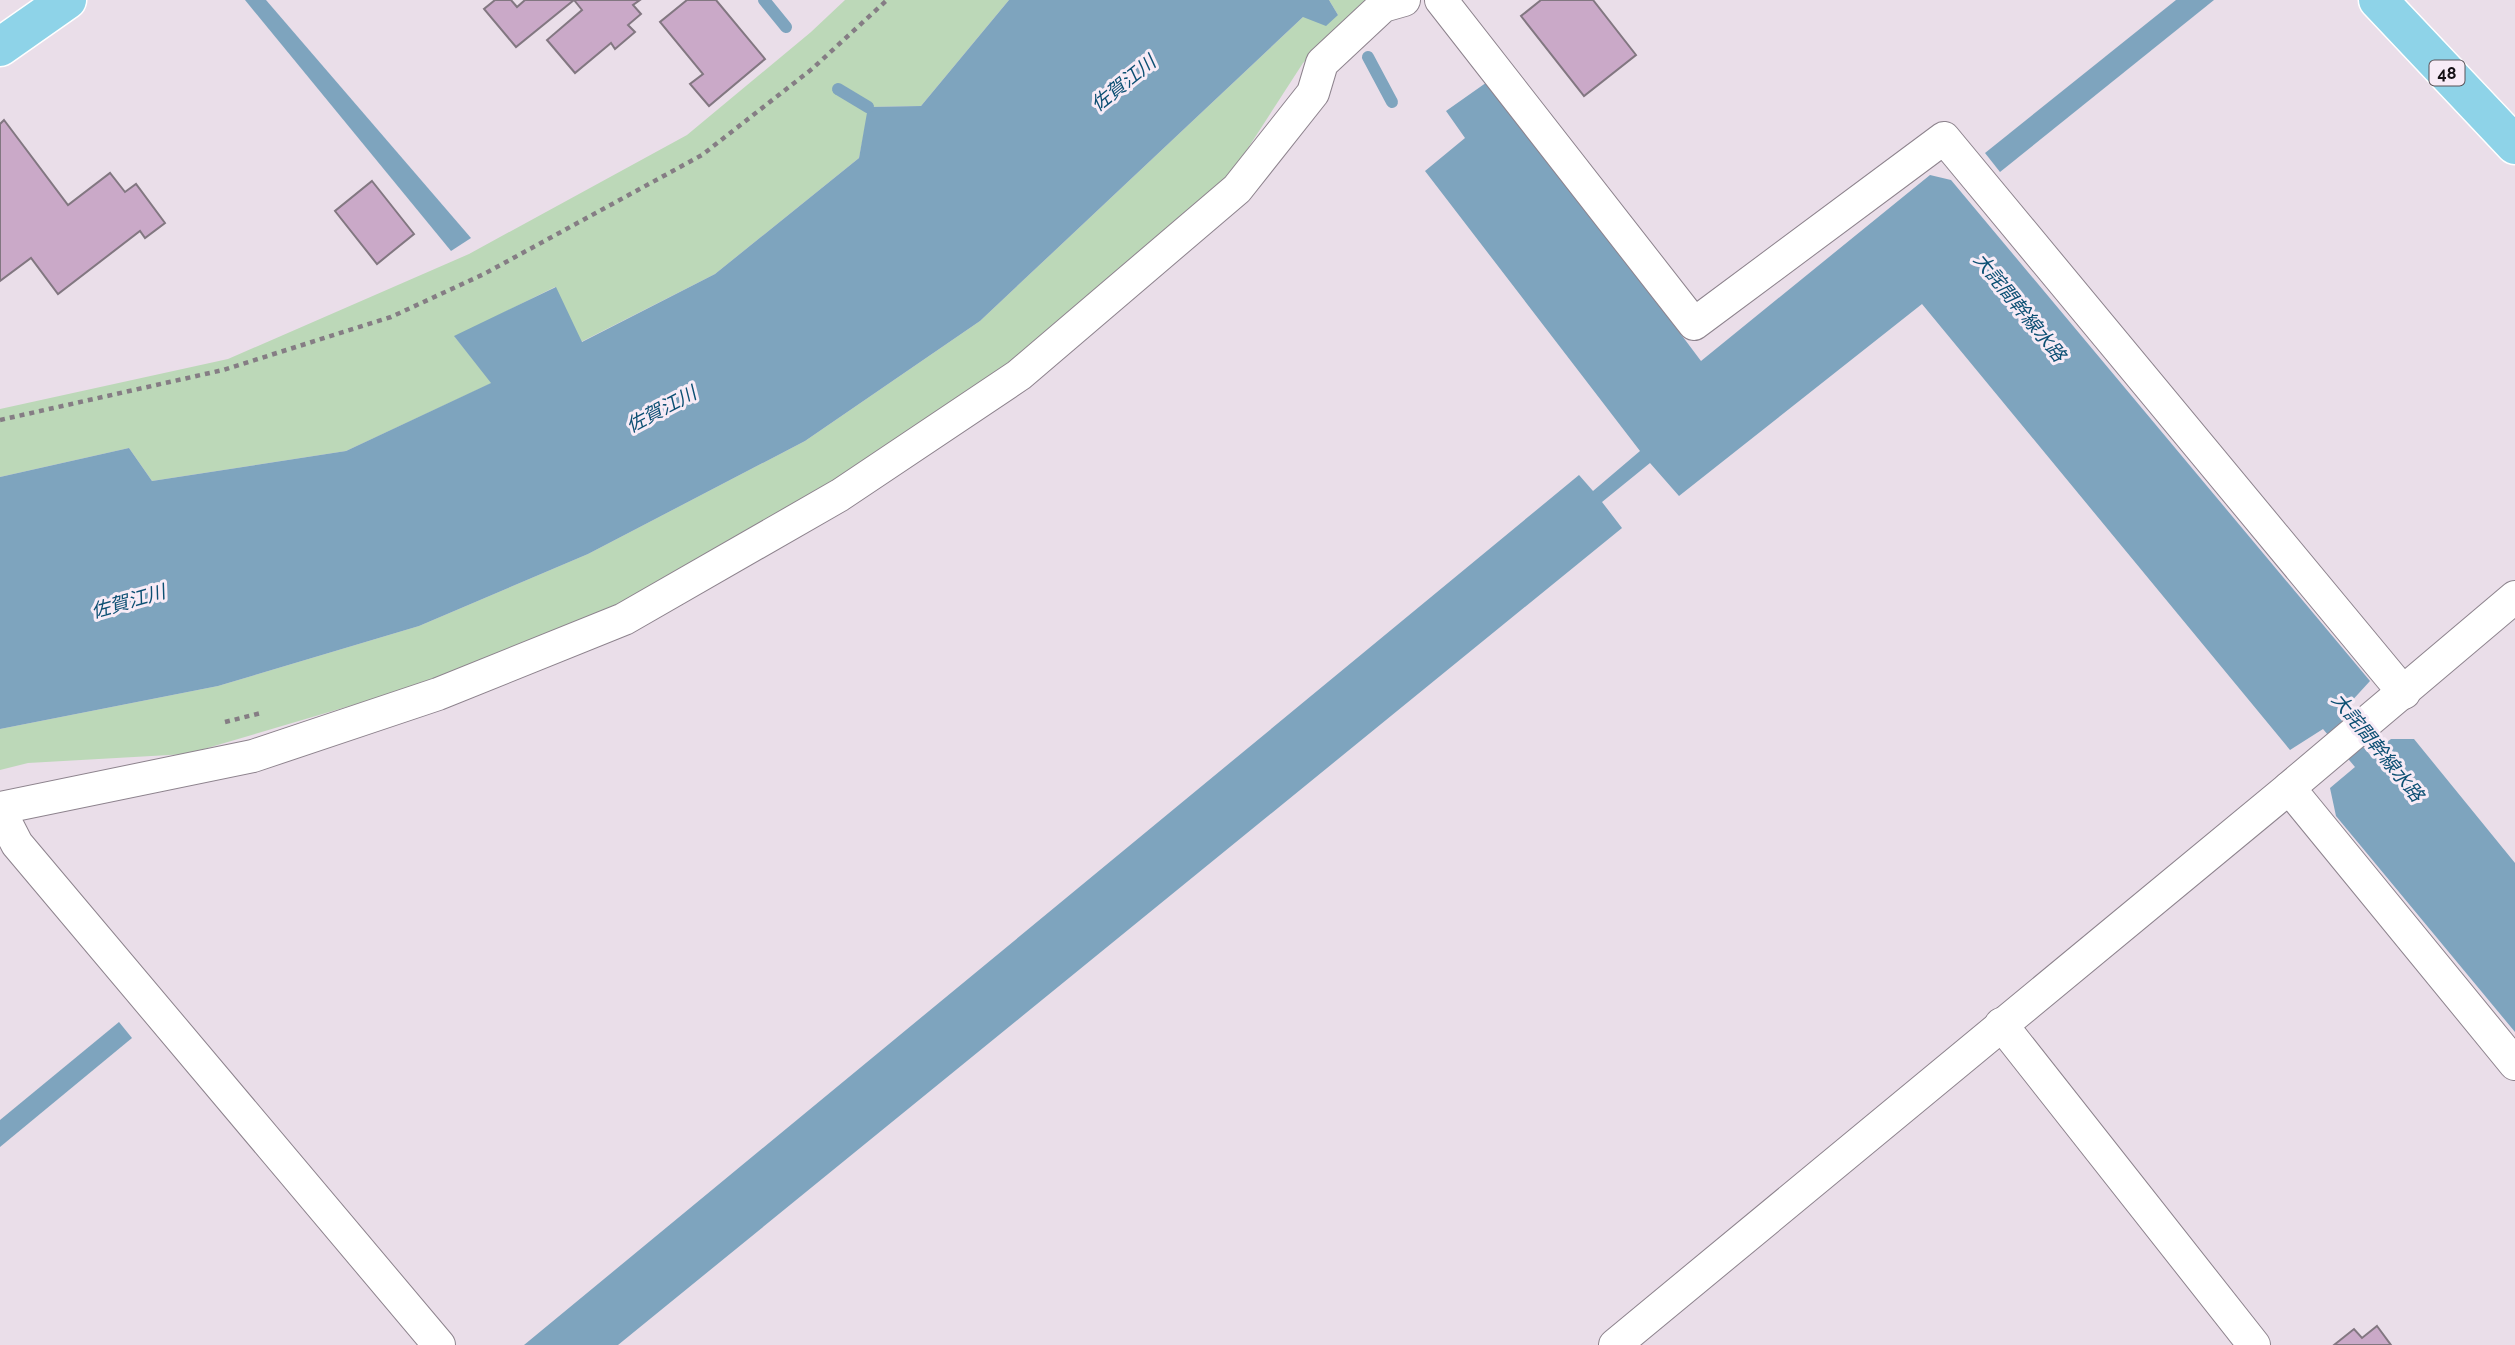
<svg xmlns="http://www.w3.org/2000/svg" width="2515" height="1345" font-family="Raleway,'Noto Sans JP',sans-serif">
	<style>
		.green { fill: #bcd8b8 }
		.water { fill: #7ea4be }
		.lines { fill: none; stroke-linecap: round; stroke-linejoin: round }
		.stream { stroke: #7ea4be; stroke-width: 12 }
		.building { fill: #caa9c8; stroke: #827781; stroke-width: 2 }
		.minor-casing { stroke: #8d838d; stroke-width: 34 }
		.primary-casing { stroke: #fff; stroke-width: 41 }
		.path { stroke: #857d84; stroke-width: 4.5; stroke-dasharray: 5 5; stroke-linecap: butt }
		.minor { stroke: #fff; stroke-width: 32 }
		.primary { stroke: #8ed3e8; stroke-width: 38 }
		.labels { text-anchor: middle; stroke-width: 6; stroke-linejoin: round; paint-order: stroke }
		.shield { fill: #f7ebf6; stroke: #595258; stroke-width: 2 }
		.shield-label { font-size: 16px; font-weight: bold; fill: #151115 }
		.water-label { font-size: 19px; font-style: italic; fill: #0c4f73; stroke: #f7ebf6 }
	</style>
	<rect width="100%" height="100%" fill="#eadee9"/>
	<g class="green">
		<path d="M845,0H1009L921,106L869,107L859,158L715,274L581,342L555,287L455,337L492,383L346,451L152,481L129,448L0,477V409L228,359L469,254L687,135L811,32Z"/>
		<path d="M1329,0H1367L1303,63L1228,179L1017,360L833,487L618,609L397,692L187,754L28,763L0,770V729L218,686L419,626L588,554L805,441L980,321L1303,17L1338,15Z"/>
	</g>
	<g class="water">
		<path d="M245,0H266L471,238L451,251Z"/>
		<path d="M1009,0H1329L1338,15L1326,26L1303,17L980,321L805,441L588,554L419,626L218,686L0,729V477L129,448L152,481L346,451L491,383L454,336L556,287L582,342L715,274L859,158L868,107L921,106Z"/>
		<path d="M2176,0H2214L2000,172L1985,153Z"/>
		<path d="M1490,80L1701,361L1930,175L1951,180L2370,681L2338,716L2370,755L2391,739H2414L2515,863V1032L2336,816L2330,788L2355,767L2323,729L2290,750L1922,304L1679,496L1650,463L1602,502L1622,528L618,1345H524L1579,475L1593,491L1640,451L1425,171L1465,138L1446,111Z"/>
		<path d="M119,1022L132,1038L0,1147V1120Z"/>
	</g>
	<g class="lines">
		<g class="stream">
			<path d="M764,0L786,27"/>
			<path d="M1368,57L1392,102"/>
			<path d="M838,89L868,107"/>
		</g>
	</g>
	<g class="building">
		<path d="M495,0H511L517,7L525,0H640L633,5L641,14L628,25L635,32L615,49L611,43L575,73L547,40L582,10L574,0L516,47L484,9Z"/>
		<path d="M687,0H716L765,59L709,106L690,84L703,74L660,22Z"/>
		<path d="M1541,0H1593L1636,55L1584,96L1521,16Z"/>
		<path d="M4,120L68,205L110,173L125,192L136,184L165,223L145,238L140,231L58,294L31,258L0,281V124Z"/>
		<path d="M372,181L414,234L377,264L335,211Z"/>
		<path d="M2377,1326L2391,1345H2334L2354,1329L2362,1338Z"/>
	</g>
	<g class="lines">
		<g class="minor-casing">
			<g id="minor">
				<path d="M1441,0L1694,324L1944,138L2404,693"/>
				<path d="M2515,597L2289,788L2515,1064"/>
				<path d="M0,808L253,756L438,694L624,619L840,495L1019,375L1237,189L1313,93L1322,63L1383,6L1404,0"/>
				<path d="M0,811L17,844L439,1345"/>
				<path d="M2001,1024L2254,1345"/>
				<path d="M1615,1345L2289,788"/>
			</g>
		</g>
		<g class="primary-casing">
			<g id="primary">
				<path d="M2378,0L2515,145"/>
				<path d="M0,47L67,0"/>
			</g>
		</g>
		<g class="path">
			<path d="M0,420L223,370L391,317L484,274L702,155L812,69L887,0"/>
			<path d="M225,722L261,713"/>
		</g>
		<use href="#minor" class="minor"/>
		<use href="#primary" class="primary"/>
	</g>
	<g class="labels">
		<rect class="shield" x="2429.5" y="60.5" width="35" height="25" rx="5"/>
		<g class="shield-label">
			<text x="2447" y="79">48</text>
		</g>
		<g class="water-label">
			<text transform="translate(1123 83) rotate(-39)" y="7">佐賀江川</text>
			<text transform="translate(2020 307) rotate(51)" y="7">大詫間幹線水路</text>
			<text transform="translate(661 409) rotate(-28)" y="7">佐賀江川</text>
			<text transform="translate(128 601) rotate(-16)" y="7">佐賀江川</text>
			<text transform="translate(2378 747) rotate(51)" y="7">大詫間幹線水路</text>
		</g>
	</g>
</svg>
